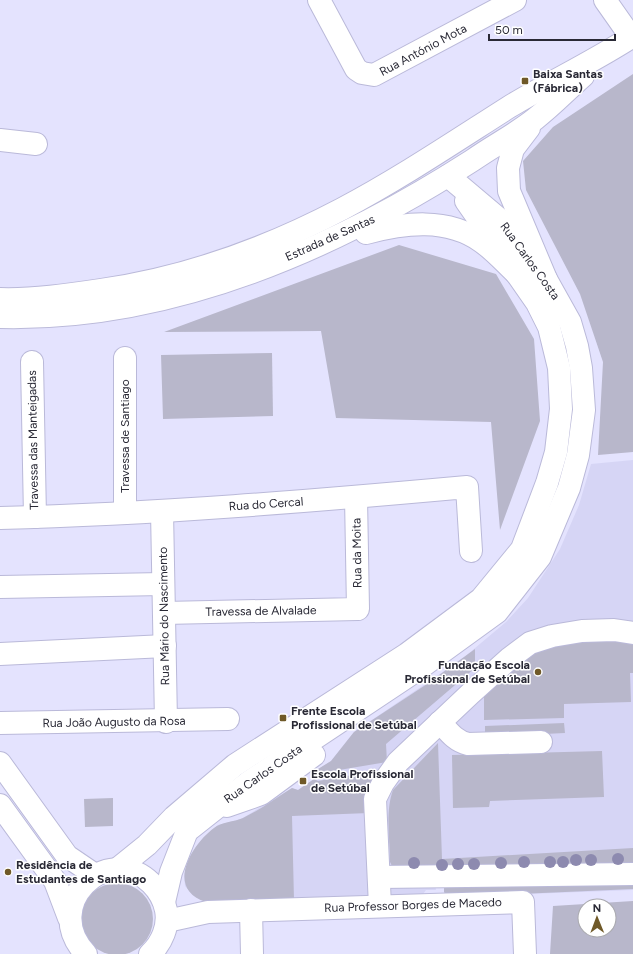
<svg xmlns="http://www.w3.org/2000/svg" width="633" height="954" font-family="Figtree,sans-serif">
	<style>
		.built { fill: #d6d5f5 }
		.green { fill: #b8b7cb; fill-rule: evenodd }
		.lines { fill: none; stroke-linecap: round; stroke-linejoin: round }
		.minor-casing { stroke: #bab9d9; stroke-width: 24 }
		.major-casing { stroke: #bab9d9; stroke-width: 24 }
		.minor { stroke: #fff; stroke-width: 22 }
		.major { stroke: #fff; stroke-width: 22 }
		.tree { fill: #8d8aaf }
		.poi-dot { fill: #6f5928; stroke: #fff; stroke-width: 1.5 }
		.labels { text-anchor: middle; stroke-width: 3; stroke-linejoin: round; paint-order: stroke }
		.street-label { font-size: 12px; fill: #292935; stroke: #fff }
		.poi-label { font-size: 12px; font-weight: bold; fill: #292935; stroke: #fff; text-anchor: start }
	</style>
	<rect width="100%" height="100%" fill="#e4e3fe"/>
	<path class="built" d="M633,460V890L448,897L444,892V885H435L436,890H426L421,897L201,900L194,896L185,886L184,876L190,856L204,837L218,825L241,819L292,788L298,790L314,779V772L331,761L354,732L462,659L506,622L528,598L560,549L579,505L591,464Z"/>
	<g class="green">
		<path d="M633,74V452L598,455L603,362L580,294L526,190L523,161L553,127Z"/>
		<path d="M399,245L496,274L534,339L540,421L500,530L491,422L336,418L321,331L164,332Z"/>
		<path d="M272,353L273,416L163,419L161,355Z"/>
		<path d="M574,639L633,641V673H630L631,702L564,704V718L484,720V688L528,653Z"/>
		<path d="M475,649V668L386,744L387,762L321,773L318,769L331,761L354,732L424,686Z"/>
		<path d="M564,723L565,733L485,737V726Z"/>
		<path d="M438,743L442,859L633,848V869L393,868L390,862C390,839 385,812 393,790Z"/>
		<path d="M602,751L604,797L490,801L489,807L453,808L452,755Z"/>
		<path d="M381,770L369,813L292,816L294,900L206,902C165,889 191,845 214,828C221,822 234,822 243,818C260,810 276,798 292,788L298,790L314,779L318,781Z"/>
		<path d="M113,798V826L85,827L84,799Z"/>
		<path d="M633,880V889L448,897L444,892V885Z"/>
		<circle cx="117" cy="919" r="36"/>
		<path d="M633,901V954H550L553,906ZM585,906H609V930H585Z"/>
	</g>
	<g class="lines">
		<g class="minor-casing">
			<g id="minor">
				<path d="M319,0L356,69L362,73L374,75L515,0"/>
				<path d="M605,0L631,37"/>
				<path d="M0,140L36,144"/>
				<path d="M32,362L35,517"/>
				<path d="M162,511L166,722"/>
				<path d="M125,513V358"/>
				<path d="M0,518C156,514 312,501 467,487L471,551"/>
				<path d="M0,587L163,584"/>
				<path d="M164,613L358,609L356,497"/>
				<path d="M0,654L165,646"/>
				<path d="M440,722C449,732 455,741 468,744L541,742"/>
				<path d="M0,723L228,719"/>
				<path d="M0,763L67,856L95,875"/>
				<path d="M0,805L55,881L69,918"/>
				<path d="M227,806L261,794L314,755"/>
				<path d="M116,870L147,845L174,817L235,765L407,654L481,599L522,549L547,483L556,452L561,409L559,368L549,327L537,303L466,201"/>
				<path d="M379,877L633,874"/>
				<path d="M164,902L171,872L187,831L249,782L417,670L497,612L540,557L569,488L578,455L584,410L581,368L577,346L570,322L546,279L499,219L448,176"/>
				<path d="M380,906L375,799L383,783L398,762L471,693L510,658L530,643L552,636L582,631L614,630L633,633"/>
				<path d="M251,910L252,954"/>
				<path d="M167,921L208,912L523,902L525,954"/>
				<path d="M86,954C40,906 106,840 151,883C159,891 164,900 166,910C169,926 162,943 150,954"/>
			</g>
		</g>
		<g class="major-casing">
			<g id="major">
				<path d="M529,128L513,149L508,168L509,191L546,279"/>
				<path d="M366,233C404,223 447,217 482,242C495,251 506,264 518,275"/>
				<path d="M0,299C33,300 68,295 101,290C185,278 266,249 342,209C399,179 454,142 509,107C550,82 593,62 633,36"/>
				<path d="M0,317C169,321 333,250 473,160C493,146 516,134 535,119C552,106 567,90 583,76"/>
			</g>
		</g>
		<use href="#minor" class="minor"/>
		<use href="#major" class="major"/>
	</g>
	<g class="tree">
		<circle cx="618" cy="859" r="6"/>
		<circle cx="576" cy="860" r="6"/>
		<circle cx="591" cy="860" r="6"/>
		<circle cx="524" cy="862" r="6"/>
		<circle cx="550" cy="862" r="6"/>
		<circle cx="563" cy="862" r="6"/>
		<circle cx="414" cy="863" r="6"/>
		<circle cx="501" cy="863" r="6"/>
		<circle cx="458" cy="864" r="6"/>
		<circle cx="474" cy="864" r="6"/>
		<circle cx="442" cy="865" r="6"/>
	</g>
	<g class="poi-dot">
		<rect x="521" y="77" width="8" height="8" rx="2"/>
		<circle cx="538" cy="672" r="4"/>
		<rect x="279" y="714" width="8" height="8" rx="2"/>
		<rect x="299" y="777" width="8" height="8" rx="2"/>
		<circle cx="8" cy="872" r="4"/>
	</g>
	<g class="labels">
		<g class="street-label">
			<text transform="translate(423 50) rotate(-28)" y="4">Rua António Mota</text>
			<text transform="translate(330 238) rotate(-24)" y="4">Estrada de Santas</text>
			<text transform="translate(530 261) rotate(54)" y="4">Rua Carlos Costa</text>
			<text transform="translate(125 436) rotate(-90)" y="4">Travessa de Santiago</text>
			<text transform="translate(33 440) rotate(-91)" y="4">Travessa das Manteigadas</text>
			<text transform="translate(266 504) rotate(-4)" y="4">Rua do Cercal</text>
			<text transform="translate(357 553) rotate(-91)" y="4">Rua da Moita</text>
			<text transform="translate(261 611) rotate(-1)" y="4">Travessa de Alvalade</text>
			<text transform="translate(164 616) rotate(-91)" y="4">Rua Mário do Nascimento</text>
			<text transform="translate(114 722) rotate(-1)" y="4">Rua João Augusto da Rosa</text>
			<text transform="translate(263 774) rotate(-35)" y="4">Rua Carlos Costa</text>
			<text transform="translate(413 905) rotate(-2)" y="4">Rua Professor Borges de Macedo</text>
		</g>
		<g class="poi-label">
			<text x="533" y="78">Baixa Santas<tspan x="533" dy="14">(Fábrica)</tspan></text>
			<text x="530" y="669" text-anchor="end">Fundação Escola<tspan x="530" dy="14">Profissional de Setúbal</tspan></text>
			<text x="291" y="715">Frente Escola<tspan x="291" dy="14">Profissional de Setúbal</tspan></text>
			<text x="311" y="778">Escola Profissional<tspan x="311" dy="14">de Setúbal</tspan></text>
			<text x="16" y="869">Residência de<tspan x="16" dy="14">Estudantes de Santiago</tspan></text>
		</g>
	</g>
	<g transform="translate(597 918) rotate(359)"><circle r="19" fill="#ffffff" stroke="#a9a9ae"/>
	<path d="M0-3L7 15L0 10L-7 15Z" fill="#6f5928"/>
	<text y="-6" font-size="11" font-weight="bold" text-anchor="middle" fill="#292935">N</text>
	</g>
	<path d="M489 34v6h126v-6" fill="none" stroke="#292935" stroke-width="2"/>
	<text x="495" y="34" font-size="12" fill="#292935" stroke="#ffffff" stroke-width="3" paint-order="stroke">50 m</text>
</svg>
